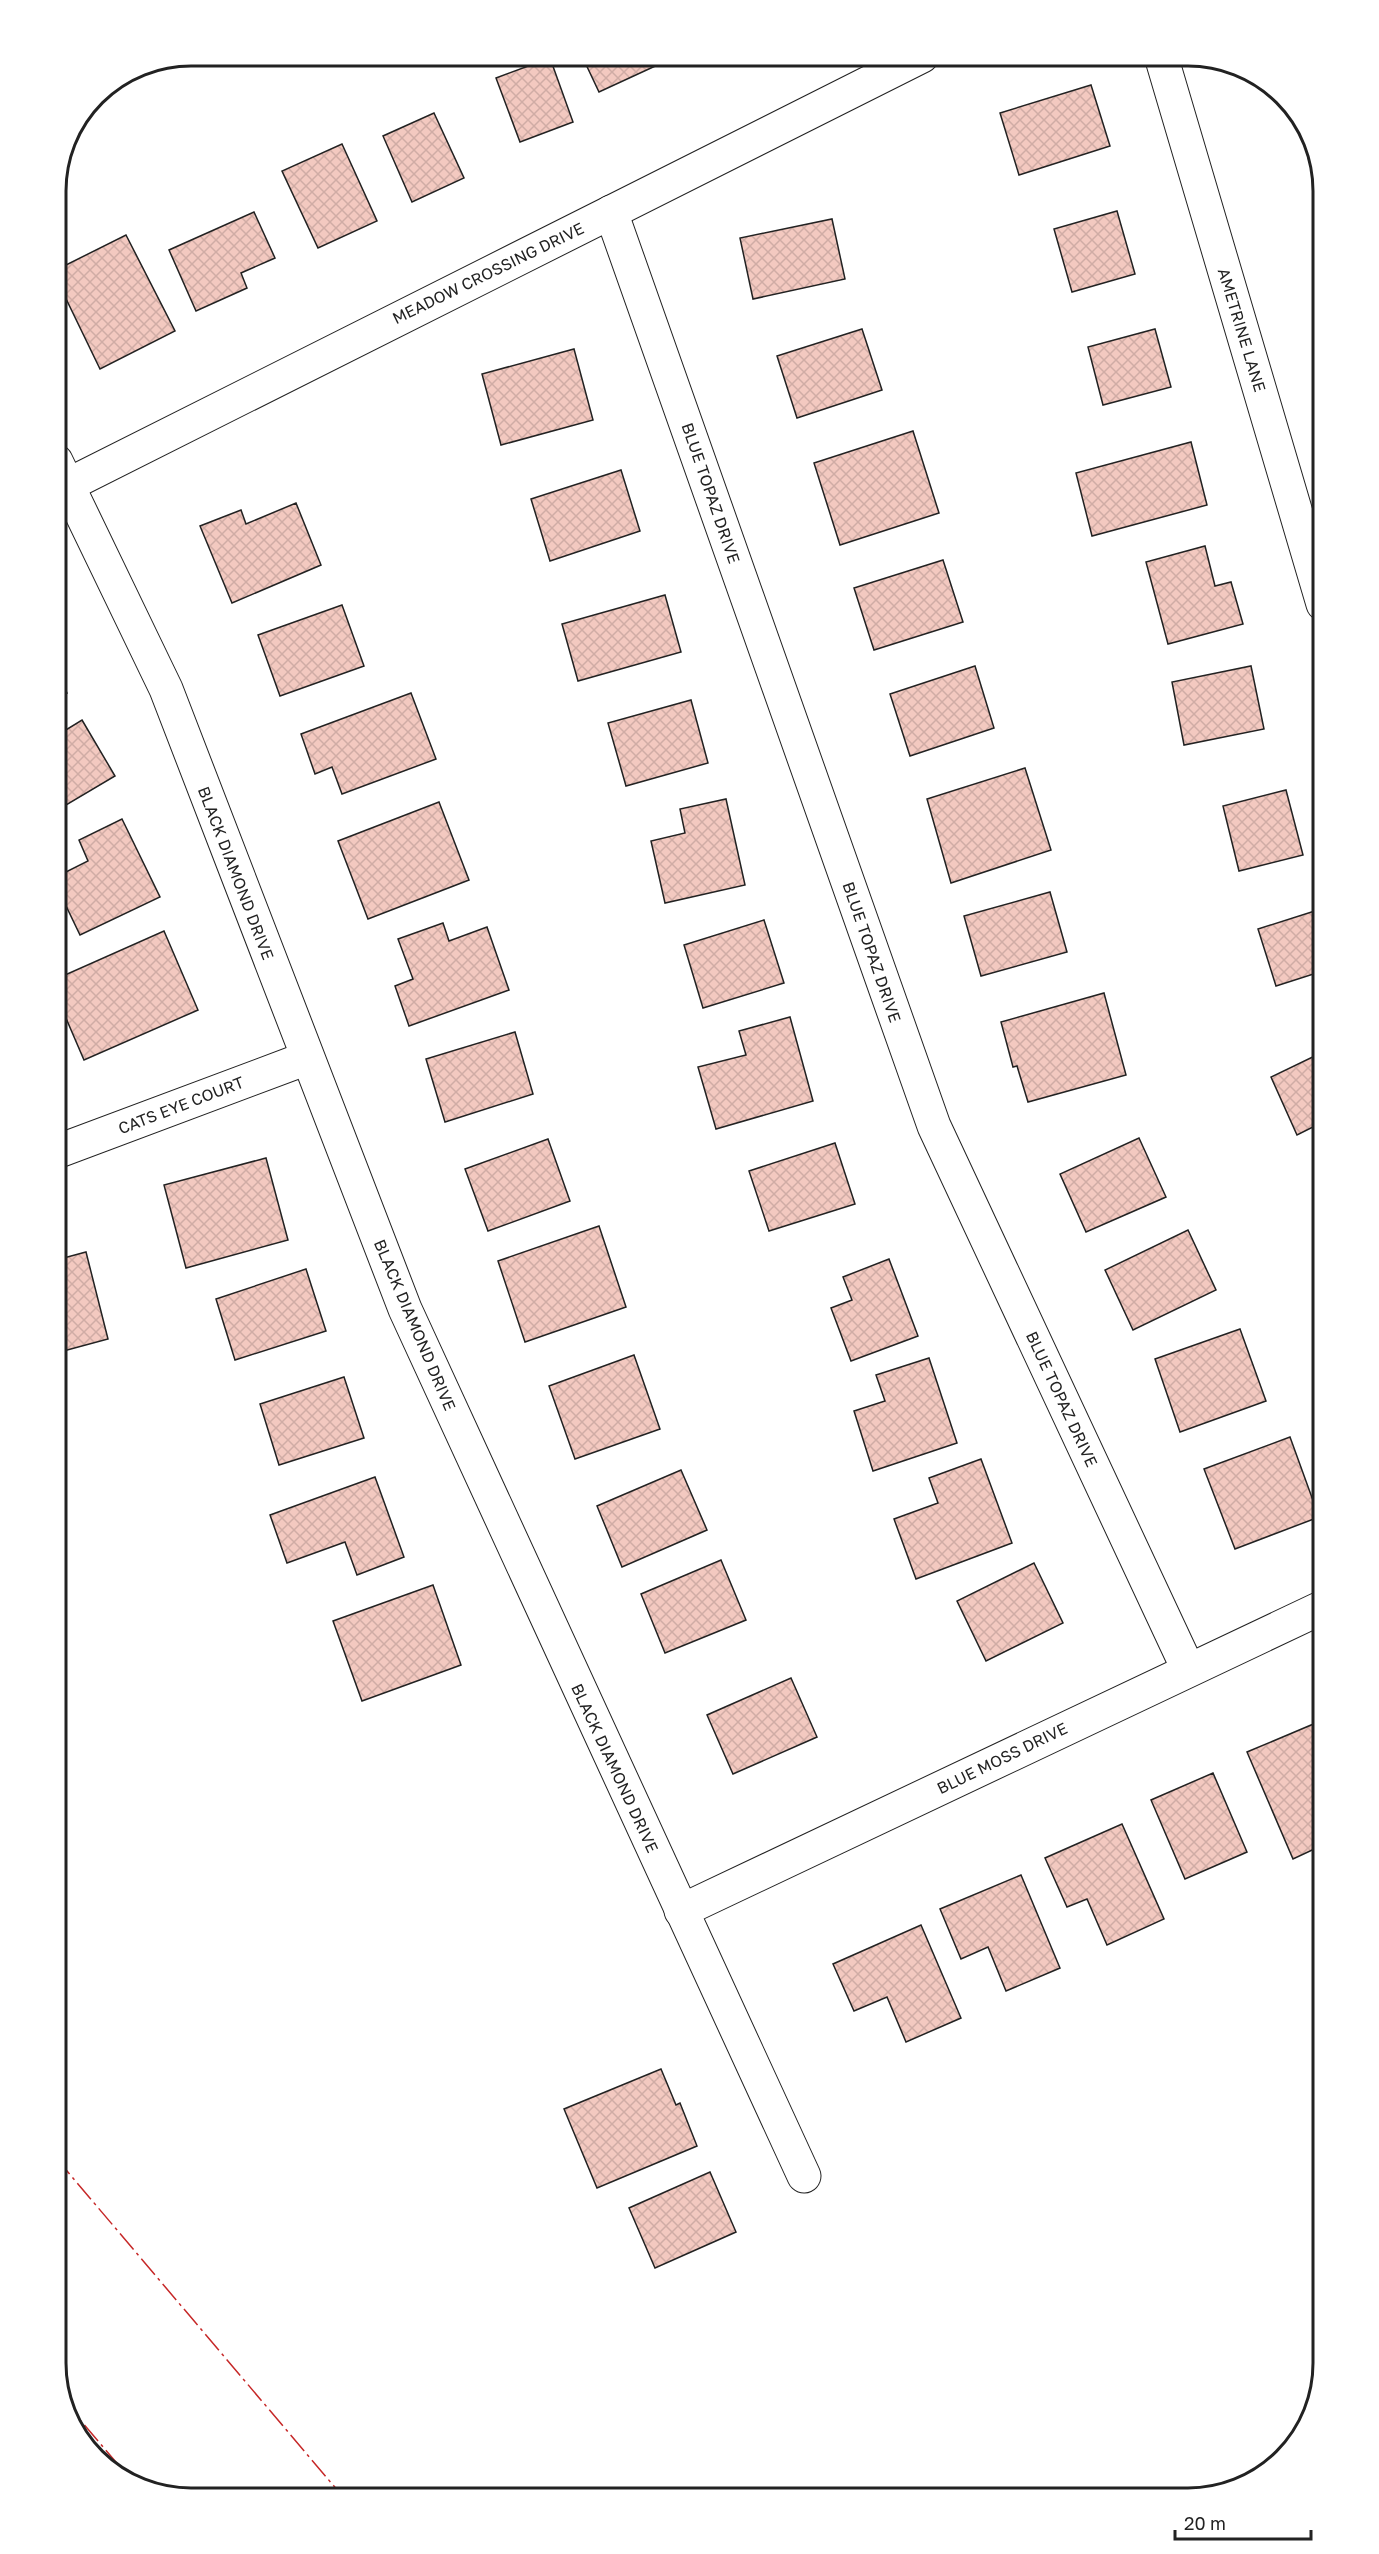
<svg xmlns="http://www.w3.org/2000/svg" width="1379" height="2554" font-family="'Golos Text',sans-serif">
	<style>
		.building { fill: url(#building-cross-hatch); stroke: #222; stroke-width: 1.5 }
		.lines { fill: none; stroke-linecap: round; stroke-linejoin: round }
		.street-casing { stroke: #222; stroke-width: 35 }
		.street { stroke: #fff; stroke-width: 33 }
		.power { stroke: #c62828; stroke-width: 1.5; stroke-dasharray: 21 4.5 3 4.5; stroke-linecap: butt }
		.labels { text-anchor: middle; stroke-width: 4.5; stroke-linejoin: round; paint-order: stroke }
		.street-label { font-size: 16px; fill: #222; stroke: #fff }
		.rim { fill: none; stroke: #222; stroke-width: 3 }
	</style>
	<defs>
		<pattern id="building-cross-hatch" width="8" height="8" patternUnits="userSpaceOnUse" patternTransform="scale(1.5)"><rect width="8" height="8" fill="#f3c9c0"/><path d="M0 0l8 8M0 8l8-8" fill="none" stroke="#d0aca5"/></pattern>
	</defs>
	<rect width="100%" height="100%" fill="#fff"/>
	<g class="building">
		<path d="M582,56H677L599,92Z"/>
		<path d="M550,58L573,122L520,142L496,78Z"/>
		<path d="M1091,85L1110,146L1019,175L1000,113Z"/>
		<path d="M434,113L464,178L412,202L383,136Z"/>
		<path d="M1300,123L1313,139L1317,159L1309,161Z"/>
		<path d="M342,144L377,221L318,248L282,171Z"/>
		<path d="M1117,211L1135,274L1072,292L1054,229Z"/>
		<path d="M254,212L275,258L241,273L247,288L196,311L169,250Z"/>
		<path d="M832,219L845,279L753,299L740,238Z"/>
		<path d="M126,235L175,331L100,369L56,278V270Z"/>
		<path d="M862,329L882,390L797,418L777,356Z"/>
		<path d="M1155,329L1171,387L1103,405L1088,347Z"/>
		<path d="M574,349L593,420L501,445L482,374Z"/>
		<path d="M913,431L939,513L840,545L814,463Z"/>
		<path d="M1191,442L1207,505L1092,536L1076,473Z"/>
		<path d="M621,470L640,531L550,561L531,499Z"/>
		<path d="M296,503L321,565L232,603L200,526L241,510L246,524Z"/>
		<path d="M1205,546L1215,586L1231,582L1243,624L1168,644L1146,562Z"/>
		<path d="M943,560L963,622L874,650L854,588Z"/>
		<path d="M665,595L681,652L578,681L562,624Z"/>
		<path d="M342,605L364,666L280,696L258,635Z"/>
		<path d="M975,666L994,728L910,756L890,694Z"/>
		<path d="M1251,666L1264,729L1184,745L1172,682Z"/>
		<path d="M56,667L67,693L56,698Z"/>
		<path d="M411,693L436,759L342,794L332,767L315,774L301,734Z"/>
		<path d="M691,700L708,763L626,786L608,723Z"/>
		<path d="M82,720L115,776L56,811V736Z"/>
		<path d="M1025,768L1051,850L951,883L927,799Z"/>
		<path d="M1286,790L1303,855L1239,871L1223,806Z"/>
		<path d="M726,799L745,885L665,903L651,841L685,833L680,809Z"/>
		<path d="M439,802L469,880L368,919L338,841Z"/>
		<path d="M122,819L160,897L80,935L56,885V877L88,861L79,840Z"/>
		<path d="M1050,892L1067,952L981,976L964,916Z"/>
		<path d="M1321,909L1323,917V971L1276,986L1258,929Z"/>
		<path d="M764,920L784,983L703,1008L684,945Z"/>
		<path d="M443,923L449,941L487,927L509,990L409,1026L395,986L413,979L398,939Z"/>
		<path d="M164,931L198,1010L84,1060L56,995V979Z"/>
		<path d="M1104,993L1126,1075L1028,1102L1017,1066L1013,1067L1001,1022Z"/>
		<path d="M790,1017L813,1101L716,1129L698,1067L746,1055L739,1031Z"/>
		<path d="M515,1032L533,1094L445,1122L426,1059Z"/>
		<path d="M1323,1052V1122L1297,1135L1271,1077Z"/>
		<path d="M1139,1138L1166,1197L1086,1232L1060,1174Z"/>
		<path d="M548,1139L570,1201L488,1231L465,1169Z"/>
		<path d="M835,1143L855,1204L769,1231L749,1171Z"/>
		<path d="M266,1158L288,1240L186,1268L164,1185Z"/>
		<path d="M599,1226L626,1307L525,1342L498,1261Z"/>
		<path d="M1188,1230L1216,1290L1133,1330L1105,1270Z"/>
		<path d="M86,1252L108,1339L56,1353V1260Z"/>
		<path d="M889,1259L918,1336L851,1361L831,1308L852,1300L843,1277Z"/>
		<path d="M306,1269L326,1331L235,1360L216,1299Z"/>
		<path d="M1240,1329L1266,1401L1180,1432L1155,1359Z"/>
		<path d="M634,1355L660,1429L575,1459L549,1386Z"/>
		<path d="M929,1358L957,1443L873,1471L854,1411L885,1401L876,1375Z"/>
		<path d="M344,1377L364,1438L279,1465L260,1404Z"/>
		<path d="M1290,1437L1319,1517L1235,1549L1204,1469Z"/>
		<path d="M981,1459L1012,1543L916,1579L894,1519L938,1503L929,1478Z"/>
		<path d="M681,1470L707,1530L622,1567L597,1506Z"/>
		<path d="M375,1477L404,1557L357,1575L345,1542L287,1563L270,1515Z"/>
		<path d="M721,1560L746,1620L665,1653L641,1594Z"/>
		<path d="M1034,1563L1063,1623L986,1661L957,1601Z"/>
		<path d="M433,1585L461,1665L362,1701L333,1621Z"/>
		<path d="M791,1678L817,1737L733,1774L707,1715Z"/>
		<path d="M1323,1720V1845L1293,1859L1247,1752Z"/>
		<path d="M1213,1773L1247,1852L1185,1879L1151,1800Z"/>
		<path d="M1122,1824L1164,1919L1107,1945L1087,1899L1067,1907L1045,1858Z"/>
		<path d="M1021,1875L1060,1968L1006,1991L988,1947L961,1959L940,1909Z"/>
		<path d="M921,1925L961,2018L906,2042L887,1997L854,2011L833,1964Z"/>
		<path d="M661,2069L676,2105L680,2103L697,2146L597,2188L564,2109Z"/>
		<path d="M710,2172L736,2232L655,2268L629,2208Z"/>
	</g>
	<g class="lines">
		<g class="street-casing">
			<g id="street">
				<path d="M1161,56L1323,604"/>
				<path d="M611,212L934,1126L1188,1669"/>
				<path d="M56,461L166,689L405,1309L804,2176"/>
				<path d="M56,491L922,56"/>
				<path d="M56,1152L307,1058"/>
				<path d="M681,1911L1323,1607"/>
			</g>
		</g>
		<use href="#street" class="street"/>
		<g class="power">
			<path d="M56,2158L344,2498"/>
			<path d="M63,2400L133,2482"/>
		</g>
	</g>
	<g class="labels">
		<g class="street-label">
			<text transform="translate(488 273) rotate(-26)" y="6">MEADOW CROSSING DRIVE</text>
			<text transform="translate(1242 330) rotate(73)" y="6">AMETRINE LANE</text>
			<text transform="translate(711 493) rotate(71)" y="6">BLUE TOPAZ DRIVE</text>
			<text transform="translate(236 873) rotate(69)" y="6">BLACK DIAMOND DRIVE</text>
			<text transform="translate(872 952) rotate(71)" y="6">BLUE TOPAZ DRIVE</text>
			<text transform="translate(181 1105) rotate(-21)" y="6">CATS EYE COURT</text>
			<text transform="translate(415 1325) rotate(67)" y="6">BLACK DIAMOND DRIVE</text>
			<text transform="translate(1062 1399) rotate(65)" y="6">BLUE TOPAZ DRIVE</text>
			<text transform="translate(1002 1758) rotate(-26)" y="6">BLUE MOSS DRIVE</text>
			<text transform="translate(615 1768) rotate(65)" y="6">BLACK DIAMOND DRIVE</text>
		</g>
	</g>
	<path d="M0 0H1379V2554H0ZM191 66H1188A125 125 0 0 1 1313 191V2363A125 125 0 0 1 1188 2488H191A125 125 0 0 1 66 2363V191A125 125 0 0 1 191 66Z" fill="#fff" fill-rule="evenodd"/>
	<path class="rim" d="M191 66H1188A125 125 0 0 1 1313 191V2363A125 125 0 0 1 1188 2488H191A125 125 0 0 1 66 2363V191A125 125 0 0 1 191 66Z"/>
	<path d="M1175 2530v9h136v-9" fill="none" stroke="#222222" stroke-width="3"/>
	<text x="1184" y="2530" font-size="18" fill="#222222" stroke="#ffffff" stroke-width="4.5" paint-order="stroke">20 m</text>
</svg>
